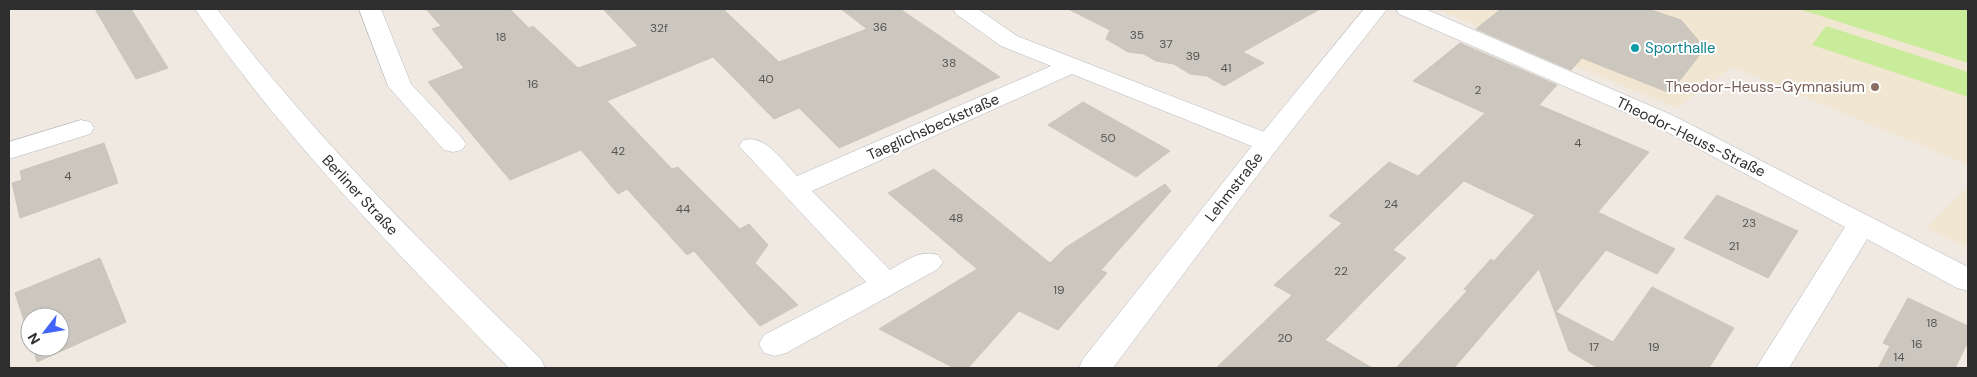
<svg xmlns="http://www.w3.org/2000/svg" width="1977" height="377" font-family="'DM Sans',sans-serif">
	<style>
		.education { fill: #f0e6d1 }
		.pitch { fill: #c9ec9a }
		.building { fill: #cbc7bf; stroke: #cbc5ba }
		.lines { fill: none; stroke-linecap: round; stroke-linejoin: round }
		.minor-casing { stroke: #b4b7c1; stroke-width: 1 }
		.tertiary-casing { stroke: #b4b7c1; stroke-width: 1 }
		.secondary-casing { stroke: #b4b7c1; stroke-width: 1 }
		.minor { fill: #fff; fill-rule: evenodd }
		.tertiary { fill: #fff; fill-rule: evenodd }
		.secondary { fill: #fff; fill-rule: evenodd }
		.culture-dot { fill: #0f9aa8; stroke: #fff; stroke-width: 2 }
		.education-dot { fill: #8d6e63; stroke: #fff; stroke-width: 2 }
		.labels { text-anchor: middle; stroke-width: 4; stroke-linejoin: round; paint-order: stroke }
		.number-label { font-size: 12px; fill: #555452 }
		.culture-label { font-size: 15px; fill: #0d838f; stroke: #fff; text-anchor: start }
		.education-label { font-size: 15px; fill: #785e54; stroke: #fff; text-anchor: end }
		.street-label { font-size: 15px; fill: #2e2e2e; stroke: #fff }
	</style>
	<rect width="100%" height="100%" fill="#efe9e1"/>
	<g class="education">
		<path d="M1437,9H1968V165L1732,67L1677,108Z"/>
		<path d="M1968,187V248L1926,228Z"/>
	</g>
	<g class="pitch">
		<path d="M1799,9H1968V63Z"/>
		<path d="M1826,26L1968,72V97L1812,45Z"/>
	</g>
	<g class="building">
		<path d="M95,9H131L168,68L136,79Z"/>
		<path d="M426,9H510L529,28L533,26L578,68L638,46L603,9H723L779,62L867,29L841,9H900L1000,77L839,148L799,108L774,119L713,57L607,101L672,169L678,167L740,229L749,224L768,245L755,263L798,305L760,326L694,251L687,255L627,189L618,194L581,150L510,180L428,82L464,68L432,29L441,26Z"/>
		<path d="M1068,9H1320L1243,52L1264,63L1224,86L1207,76L1190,74L1174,64L1156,61L1144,54L1128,52L1106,39L1110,30Z"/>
		<path d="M1501,9H1648L1681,20L1705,48L1670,93L1582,58L1571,70L1476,29Z"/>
		<path d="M1460,43L1557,85L1539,105L1649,152L1598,212L1675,249L1657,274L1606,250L1556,312L1613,342L1652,287L1734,328L1709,368H1595L1596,367L1569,351L1539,269L1454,368H1396L1467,291L1464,289L1491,259L1494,261L1535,215L1464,181L1393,250L1406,258L1325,340L1372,368H1216L1292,295L1274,285L1342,223L1329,216L1389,162L1418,176L1485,113L1413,81Z"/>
		<path d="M1083,102L1170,151L1136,177L1048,125Z"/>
		<path d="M104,143L118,183L20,218L12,183L22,180L20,171Z"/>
		<path d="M934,169L1050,263L1065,248L1165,184L1171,191L1101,270L1107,273L1058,330L1019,311L968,368H954L879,329L977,269L888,193Z"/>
		<path d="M1717,195L1798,231L1768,278L1684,238Z"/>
		<path d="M100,258L126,322L37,362L33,347H60V317H30V339L15,293Z"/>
		<path d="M1908,298L1968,326V342L1955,368H1878L1890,346L1883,343Z"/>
	</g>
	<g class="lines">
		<g class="minor-casing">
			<g id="minor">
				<path d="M359,9H381L411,84L462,138L466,144L462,150L453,152L444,150L388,86Z"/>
				<path d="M953,9H978L1017,36L1277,137L1281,143L1277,149L1268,151L1259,149L1072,74L812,191L890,270C906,261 920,249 938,255L943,262L938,269L786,353L775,356L764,353L759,344L764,335L866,282L739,146L743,140C766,134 782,161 797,176L1051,66L1001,46L956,14Z"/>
				<path d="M1396,9H1425L1672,115L1968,267V291L1957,288L1867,239L1789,368H1756L1845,227L1654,125L1399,14Z"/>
				<path d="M81,120L90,122L94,128L90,134L9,159V142Z"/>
			</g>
		</g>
		<g class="tertiary-casing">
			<path id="tertiary" d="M1364,9H1387L1277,149L1113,368H1079L1083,359L1259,137Z"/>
		</g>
		<g class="secondary-casing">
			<path id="secondary" d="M195,9H217C314,136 426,248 541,359L545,368H509C398,254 285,140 195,9Z"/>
		</g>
		<use href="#minor" class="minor"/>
		<use href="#tertiary" class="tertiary"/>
		<use href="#secondary" class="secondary"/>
	</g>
	<circle class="culture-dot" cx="1635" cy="48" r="5"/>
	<circle class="education-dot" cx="1875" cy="87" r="5"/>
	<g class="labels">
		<g class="number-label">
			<text x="880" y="31">36</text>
			<text x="659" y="32">32f</text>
			<text x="1137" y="39">35</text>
			<text x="501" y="41">18</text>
			<text x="1166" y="48">37</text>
			<text x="1193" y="60">39</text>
			<text x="949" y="67">38</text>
			<text x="1226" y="72">41</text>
			<text x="766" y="83">40</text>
			<text x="533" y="88">16</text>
			<text x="1478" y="94">2</text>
			<text x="1108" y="142">50</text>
			<text x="1578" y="147">4</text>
			<text x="618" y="155">42</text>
			<text x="68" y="180">4</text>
			<text x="1391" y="208">24</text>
			<text x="683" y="213">44</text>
			<text x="956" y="222">48</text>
			<text x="1749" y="227">23</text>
			<text x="1734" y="250">21</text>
			<text x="1341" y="275">22</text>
			<text x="1059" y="294">19</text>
			<text x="1932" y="327">18</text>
			<text x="1285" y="342">20</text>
			<text x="1917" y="348">16</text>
			<text x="1594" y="351">17</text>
			<text x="1654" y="351">19</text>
			<text x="1899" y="361">14</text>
		</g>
		<g class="culture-label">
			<text x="1645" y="53">Sporthalle</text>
		</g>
		<g class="education-label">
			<text x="1865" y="92">Theodor-Heuss-Gymnasium</text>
		</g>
		<g class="street-label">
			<text transform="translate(933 127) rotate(-24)" y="5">Taeglichsbeckstraße</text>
			<text transform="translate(1691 137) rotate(26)" y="5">Theodor-Heuss-Straße</text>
			<text transform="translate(1234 187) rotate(-52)" y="5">Lehmstraße</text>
			<text transform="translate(360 195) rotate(47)" y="5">Berliner Straße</text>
		</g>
	</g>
	<rect width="1977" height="377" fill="none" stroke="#2e2e2e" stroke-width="20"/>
	<g transform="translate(45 332) rotate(239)"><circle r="24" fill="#ffffff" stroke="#ababab"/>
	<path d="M0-4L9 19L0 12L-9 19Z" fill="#4264fb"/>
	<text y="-8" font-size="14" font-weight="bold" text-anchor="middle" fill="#2e2e2e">N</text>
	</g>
</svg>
